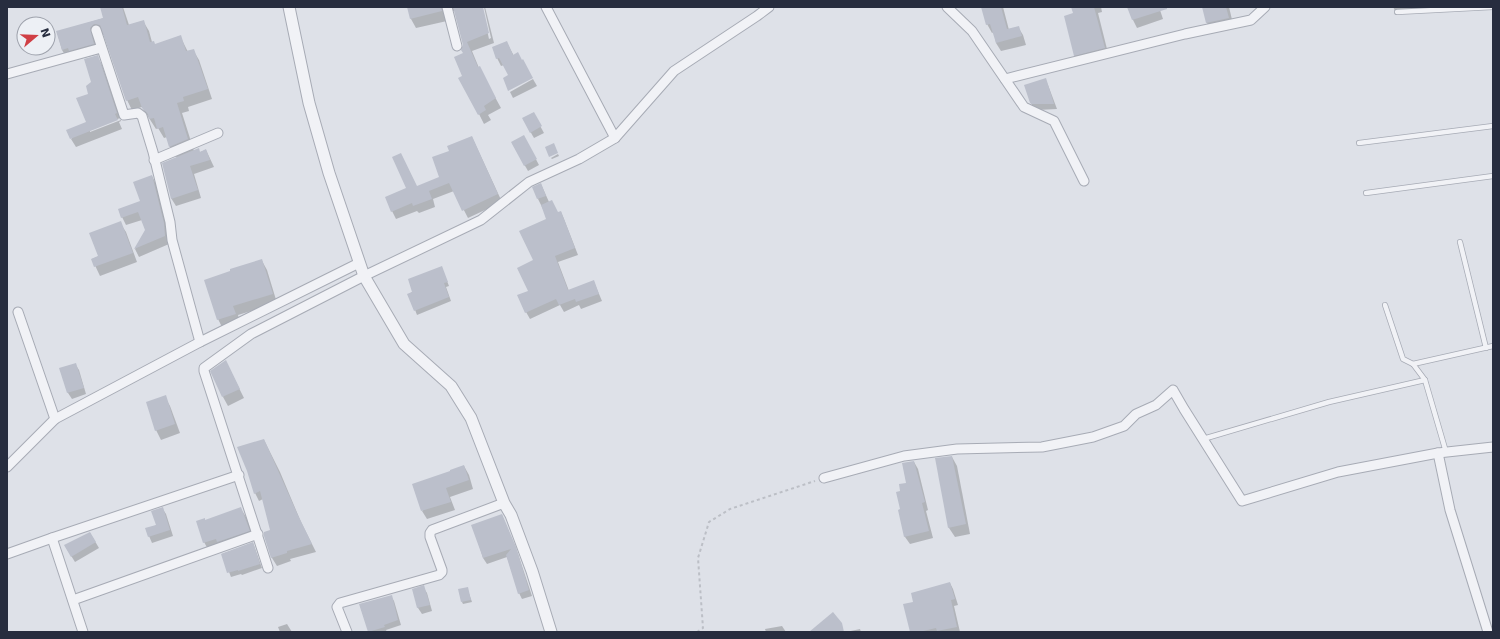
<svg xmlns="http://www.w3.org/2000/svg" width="1500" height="639" font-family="'DejaVu Sans',sans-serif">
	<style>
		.shadow { fill: #0003 }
		.building { fill: #bbbfcb }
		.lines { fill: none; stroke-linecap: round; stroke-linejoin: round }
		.service-casing { stroke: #a7abb5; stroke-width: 6 }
		.minor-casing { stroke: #a7abb5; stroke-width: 11 }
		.tertiary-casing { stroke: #a7abb5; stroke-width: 13 }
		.path { stroke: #bcbfc6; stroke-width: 2; stroke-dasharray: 3 3; stroke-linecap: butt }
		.service { stroke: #f1f2f6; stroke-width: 4.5 }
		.minor { stroke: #f1f2f6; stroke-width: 9 }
		.tertiary { stroke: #f1f2f6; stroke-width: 11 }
	</style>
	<rect width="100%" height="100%" fill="#dee1e8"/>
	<g class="shadow">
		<path d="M101,7H123L129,25L143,21L149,31L152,42L155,45L180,36L188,52L193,50L199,60L212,99L188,107L189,111L182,113L194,151L200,152L206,150L214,167L194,174L201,198L176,206L171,198L177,158L170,147L167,137L164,138L158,128L156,129L142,107L132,110L127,100L104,35L100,34L99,54L76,60L75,58L68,60L62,50L57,32L104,18Z"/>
		<path d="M408,7H482L489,39L491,38L484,7H485L494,43L472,51L479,68L501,108L488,115L491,120L484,124L479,114L463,76L464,45L455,11H451L447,21L416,28L411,19Z"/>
		<path d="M982,7H1003L1009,30L1018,27L1023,35L1026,45L1001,51L996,43L994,32L992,33L987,24Z"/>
		<path d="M1072,7H1101L1102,12L1098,13L1109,57L1080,65L1074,55V14Z"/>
		<path d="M1129,7H1159L1163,19L1137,28L1133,20Z"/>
		<path d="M1203,7H1229L1234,28L1213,32L1207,23Z"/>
		<path d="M1393,7H1417L1418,13L1397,14Z"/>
		<path d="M507,43L514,56L509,75L504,65L501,66L497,58Z"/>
		<path d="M97,56L102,65L120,118L90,130V132L121,120V121L119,122L122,129L76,147L71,139L87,123L89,94Z"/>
		<path d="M533,79L537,86L513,98L510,92Z"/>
		<path d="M1045,79L1048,85L1057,109L1037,110L1034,109L1031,103Z"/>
		<path d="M533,113L544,133L534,138L523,119Z"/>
		<path d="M472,137L502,202L468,218L454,191L433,199L435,207L419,213L417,211L396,219L392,211L417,187L441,178L450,152Z"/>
		<path d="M524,137L539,165L528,171L512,143Z"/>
		<path d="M558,154L559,156L552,159L551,158Z"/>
		<path d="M152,176L156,184L168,232L169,244L139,257L135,249L146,231L142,220L126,225L122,217L141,202Z"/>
		<path d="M541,184L549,202L558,213L561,212L564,219L578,255L558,262L569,291L594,282L602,301L581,309L579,305L564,312L560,305L530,319L526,312L534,261L548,219L538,199Z"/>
		<path d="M120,223L126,232L137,262L100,276L92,259L99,256Z"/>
		<path d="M262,261L267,270L277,303L238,315L240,323L223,329L218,319Z"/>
		<path d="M443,271L449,286L446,287L451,301L417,315L409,294Z"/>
		<path d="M75,364L79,370L86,394L72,399L68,393L60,369Z"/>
		<path d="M230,370L244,398L228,406L223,397Z"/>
		<path d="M165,397L170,406L180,433L161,440L156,430Z"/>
		<path d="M264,440L280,472L301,522L316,552L290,559L291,561L277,566L272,558L265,535L271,531L263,499L259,501L255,493Z"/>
		<path d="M952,457L957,466L970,534L955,537L949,528Z"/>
		<path d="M914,462L918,469L928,510L926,511L933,538L910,544L905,537L899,510H901L902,492L908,483Z"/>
		<path d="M464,466L469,475L473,489L450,497L455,510L427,519L422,511Z"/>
		<path d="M162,508L166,514L173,536L152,543L146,529L157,525Z"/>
		<path d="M241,509L246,517L254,539L209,551L204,542L205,521Z"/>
		<path d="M502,515L518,554L532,596L522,599L519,593L507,557L487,564L483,558L473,525Z"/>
		<path d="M90,533L99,548L75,562L65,546Z"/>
		<path d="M253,543L262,568L242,575L241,574L231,577L222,554Z"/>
		<path d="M950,583L953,589L958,605L954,606L960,632H911L914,602Z"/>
		<path d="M423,587L427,593L432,611L422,614L418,608L413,590Z"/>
		<path d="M467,588L472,602L463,604L462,602Z"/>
		<path d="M391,596L394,601L401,625L386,630L387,632H369L360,605Z"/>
		<path d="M287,624L292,632H280L278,627Z"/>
		<path d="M782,626L786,632H766L765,629Z"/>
		<path d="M860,629L861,632H846Z"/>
	</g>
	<g class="building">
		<path d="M100,7H122L127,25L144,20L150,42L154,41L155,44L181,35L186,51L194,49L208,89L183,97L184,101L177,103L188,139L169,147L163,127L157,129L154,118L149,119L148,114L142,108L138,97L126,101L100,25L94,24L90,28L94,44L69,51L68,48L62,50L56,31L103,18Z"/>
		<path d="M407,7H441L442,11L410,19Z"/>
		<path d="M453,7H483L489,33L467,42L478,67L480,66L496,98L484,106L486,110L478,115L458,78L462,76L454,57L463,53L461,50L463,45Z"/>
		<path d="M981,7H1001L1007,29L1019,26L1022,36L996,43L990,24L986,25Z"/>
		<path d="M1071,7H1094L1105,48L1074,56L1064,16L1073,13Z"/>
		<path d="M1127,7H1167V9L1132,20Z"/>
		<path d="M1202,7H1226L1229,18L1206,23Z"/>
		<path d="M507,41L513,55L518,52L522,60L523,59L533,78L508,91L503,78L508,75L499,58L496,59L492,47Z"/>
		<path d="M98,55L117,113L115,114L118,120L70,139L66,130L86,122L76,98L88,94L86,86L91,82L84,59Z"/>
		<path d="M1046,78L1054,104H1032L1030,103L1024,85Z"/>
		<path d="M534,112L542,126L530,133L522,118Z"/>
		<path d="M524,135L537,159L524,166L511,142Z"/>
		<path d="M472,136L498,194L462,211L449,183L429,191L432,199L413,206L412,203L391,212L385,197L406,188L392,157L401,153L417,186L439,177L432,157L449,151L447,146Z"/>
		<path d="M554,143L558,153L549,157L545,147Z"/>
		<path d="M199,148L200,152L206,149L210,160L190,166L198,190L171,199L162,163Z"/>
		<path d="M152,175L164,223L165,236L134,249L145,230L138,212L121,218L118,209L140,201L133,182Z"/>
		<path d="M541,183L546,196L537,199L532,187Z"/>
		<path d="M552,200L558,212L561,211L575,248L555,256L568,290L594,280L599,294L576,302L575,299L559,305L556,299L525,313L517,295L528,291L517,268L533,260L519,231L546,219L541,205Z"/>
		<path d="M121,221L133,253L94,267L91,259L98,256L89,233Z"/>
		<path d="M262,259L273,294L233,306L236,314L217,320L204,280L230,271V269Z"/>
		<path d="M442,266L448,282L444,283L449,297L414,311L407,294L412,292L408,279Z"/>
		<path d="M226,360L240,389L222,397L210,371Z"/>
		<path d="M76,363L84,388L67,393L59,368Z"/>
		<path d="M166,395L175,424L155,431L146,402Z"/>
		<path d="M264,439L297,513L312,544L287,551V553L271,558L264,536V532L270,530L260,491L254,494L247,471L237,447Z"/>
		<path d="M952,456L966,524L948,528L935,458Z"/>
		<path d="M914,461L925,502L922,503L929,531L904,537L898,510L900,509L896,492L900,491L899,484L906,483L902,463Z"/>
		<path d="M464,465L469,480L446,488L451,502L421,511L412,484L450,471V470Z"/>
		<path d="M163,507L170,530L148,537L145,528L156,525L151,511Z"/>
		<path d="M241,507L250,531L217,542L216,539L203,543L196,521L205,518V520Z"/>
		<path d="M502,514L516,547L529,590L518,594L506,555L511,549L483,558L471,525Z"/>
		<path d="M90,532L96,542L71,557L64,545Z"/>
		<path d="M253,542L260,564L238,571V570L227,573L221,554Z"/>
		<path d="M950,582L955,599L951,600L957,627L937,631L936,628L919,632H910L903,604L913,602L911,593Z"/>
		<path d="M424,585L430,605L417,608L412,589Z"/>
		<path d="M468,587L471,600L461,602L458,589Z"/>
		<path d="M392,595L398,620L384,625L385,627L368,632L359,604Z"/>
		<path d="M833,612L842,623L844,632H809Z"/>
	</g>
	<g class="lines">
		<g class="service-casing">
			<g id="service">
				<path d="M1397,12L1493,7"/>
				<path d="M1359,143L1493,126"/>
				<path d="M1366,193L1493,176"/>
				<path d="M1460,242L1486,348"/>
				<path d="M1385,305L1403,359L1413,364L1425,380L1446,452"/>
				<path d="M1413,364L1493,346"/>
				<path d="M1203,439L1329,402L1425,380"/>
			</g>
		</g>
		<g class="minor-casing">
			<g id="minor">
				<path d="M447,7L457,46"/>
				<path d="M546,7L615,138"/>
				<path d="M947,7L972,31L1024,107L1054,121L1084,181"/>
				<path d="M96,30L124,115L138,113L142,116L153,152L170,222L172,240L200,342"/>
				<path d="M7,74L101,48"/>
				<path d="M1005,79L1185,34L1251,20L1265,7"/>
				<path d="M154,160L218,133"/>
				<path d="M18,312L55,419"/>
				<path d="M1438,453L1450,510L1488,632"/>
				<path d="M7,467L55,419L200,342L359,263"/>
				<path d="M824,478L904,456L957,449L1042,447L1093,437L1124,426L1136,414L1156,405L1173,390L1184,409L1242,501L1338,472L1438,453L1493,447"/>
				<path d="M52,538L83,632"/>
				<path d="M7,554L52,538L239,475"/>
				<path d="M268,568L204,371V368L251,334L364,276L481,220L529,182L579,159L615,138L674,71L757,16L769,7"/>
				<path d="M73,600L258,534"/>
				<path d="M347,632L337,607L340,603L439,575L442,572V570L430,537V533L432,530L504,503"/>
			</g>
		</g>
		<g class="tertiary-casing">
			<path id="tertiary" d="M289,7L309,103L329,173L364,276L404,344L451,386L471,418L504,503L511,515L532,571L551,632"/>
		</g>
		<path class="path" d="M697,632L703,628L698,558L709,522L730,509L815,481"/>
		<use href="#service" class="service"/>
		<use href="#minor" class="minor"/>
		<use href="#tertiary" class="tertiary"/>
	</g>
	<rect width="1500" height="639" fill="none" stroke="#272d3f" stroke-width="16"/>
	<g transform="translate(36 36) rotate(71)"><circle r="19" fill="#edf0f5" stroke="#9ea2ac"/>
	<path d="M0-3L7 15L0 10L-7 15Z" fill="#d03f45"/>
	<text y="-6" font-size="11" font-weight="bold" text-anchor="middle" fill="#272d3f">N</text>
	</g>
</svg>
